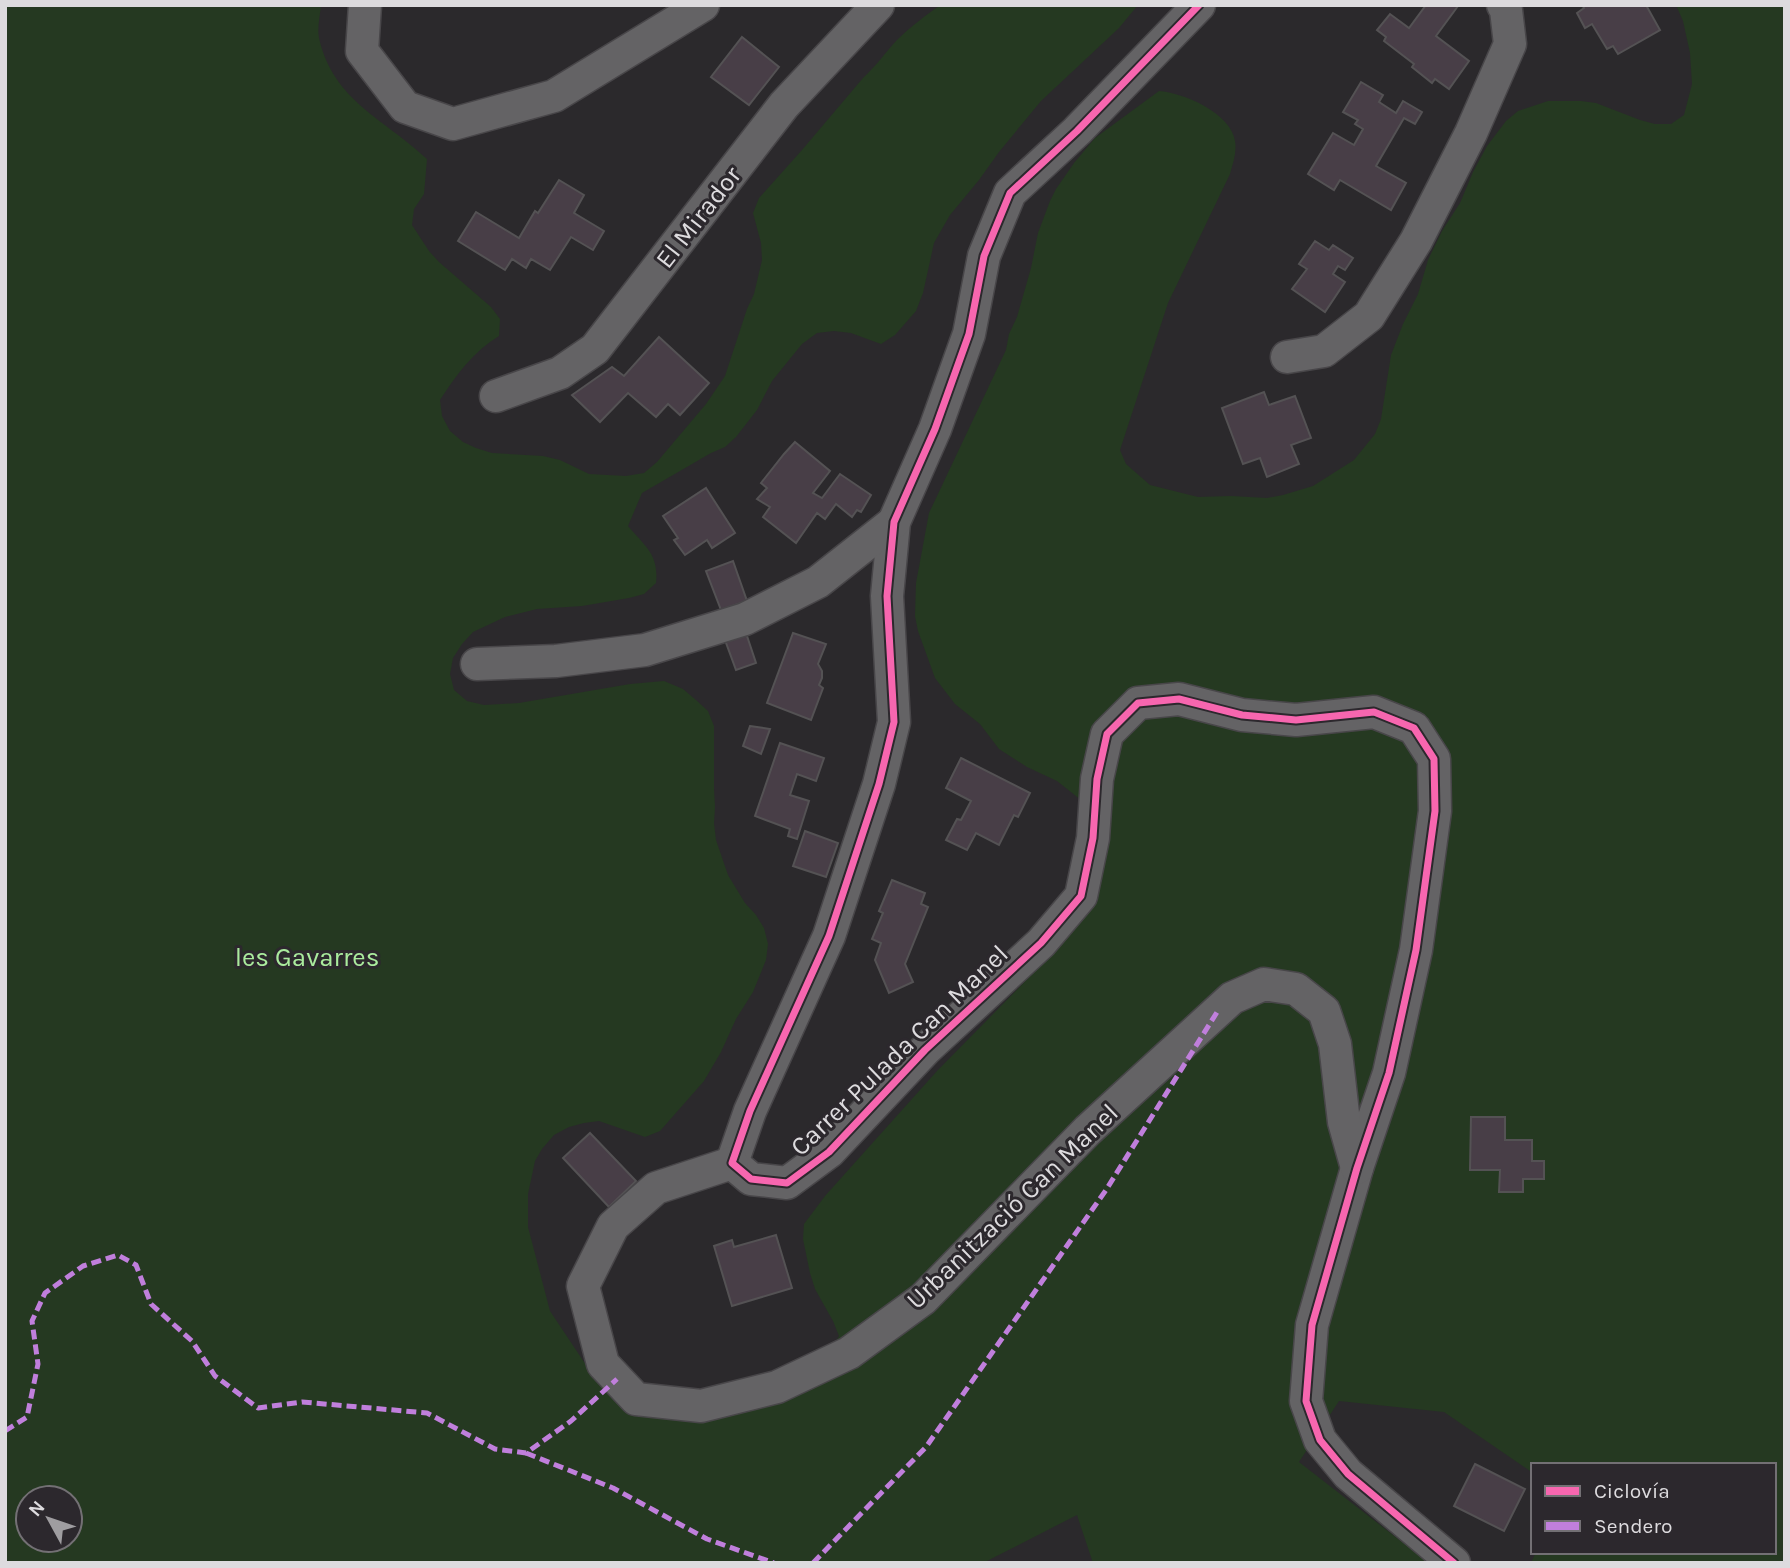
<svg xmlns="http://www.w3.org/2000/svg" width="1790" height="1568" font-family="Karla,sans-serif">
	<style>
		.green { fill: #253921; fill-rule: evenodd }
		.building { fill: #483e47; stroke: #545254; stroke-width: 2 }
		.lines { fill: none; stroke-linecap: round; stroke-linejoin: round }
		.street-casing { stroke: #484649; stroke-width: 35 }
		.street { stroke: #646365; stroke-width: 32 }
		.quiet { stroke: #c07fdc; stroke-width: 5; stroke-dasharray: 10 5; stroke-linecap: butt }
		.cycleway-casing { stroke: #2c282d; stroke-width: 11 }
		.cycleway { stroke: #f766af; stroke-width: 7 }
		.labels { text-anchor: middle; stroke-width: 6; stroke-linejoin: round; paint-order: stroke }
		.street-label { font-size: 26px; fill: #dddbde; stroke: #2c282d }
		.park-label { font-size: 26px; fill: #aaeb9d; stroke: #2c282d }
	</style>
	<rect width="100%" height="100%" fill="#2b292c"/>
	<path class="green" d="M5,5H321C320,16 317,28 319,38C333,101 386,120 427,159L424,194L414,209L412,225L429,251L439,262L491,307L500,319L499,336C473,352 457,374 440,400L442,416L450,431L463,442L476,448L492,453L543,456L560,460L589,474L626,476L644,473L657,462L706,404L725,376L747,309L754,294L762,260L761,243L753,213L759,198L802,150L863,78C876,66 885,53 897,40C909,28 927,14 941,5H1138L1119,28L1041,101L999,152L979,180L950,215L934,243L923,293L916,311L895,335L881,344L851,333L834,331L817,333L802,344L772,381L757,410L736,437L725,447L711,453L642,493L628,526C646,547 659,555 656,583L644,594L629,598L582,606L537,609L505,617L473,632L462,644L453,658L450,674L454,690L467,701L484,705L519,703L630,684L664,681L683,689L696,700L708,711L714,726V789L715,807L714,823L716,840L728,875L745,903L756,915L764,928L768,944L766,960L753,992L736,1019L721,1052L704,1081L660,1131L645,1137L599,1121L584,1123L569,1127L554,1135L542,1149L535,1161L528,1194V1227L550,1311L584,1362L626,1407L810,1385L839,1336L833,1321L815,1289L810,1273L803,1239L804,1224L825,1196L937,1071L1056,950L1075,928L1105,819L1057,781L1027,767L999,749L980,724L955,704L935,678L918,631L915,616L916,583L929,513L1006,350L1009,334L1017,317L1031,268L1038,233L1050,201L1056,189L1074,163L1095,138L1159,91C1184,93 1231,113 1235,141C1237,152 1233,163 1230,174L1168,303L1120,450L1126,464L1150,485L1198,497L1231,496L1267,498L1283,495L1313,486L1354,460L1375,434L1381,419L1391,355L1403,324L1418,294L1428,260L1442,231L1460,203L1473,172L1487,146L1506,121L1518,111L1548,101H1581L1596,103L1640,120L1655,124H1671L1684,115L1692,84L1690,53L1683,21L1676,5H1785V1563H1531L1536,1552H1774V1465H1533V1473L1444,1412L1339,1401L1299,1462L1429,1563H1093L1077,1515L983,1563H5ZM28,1498H70V1540H28Z"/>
	<g class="building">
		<path d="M1426,5L1458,6L1436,36L1469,61L1449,89L1435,79L1432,83L1412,67L1414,64L1384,41L1386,37L1377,30L1390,14L1409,28Z"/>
		<path d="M1582,5H1646L1660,30L1618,54L1613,46L1607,49L1592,24L1585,28L1577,13L1584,8Z"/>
		<path d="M742,37L779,67L749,105L711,77Z"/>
		<path d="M1361,82L1383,95L1379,102L1396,113L1403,101L1422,112L1415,124L1404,118L1376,166L1406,183L1391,210L1340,180L1334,190L1308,174L1333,133L1354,145L1363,129L1355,124L1358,120L1343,112Z"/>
		<path d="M559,180L584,195L574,213L604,231L593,250L571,237L550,270L531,259L526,268L512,259L505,270L458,241L476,212L519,238L535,211L538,213Z"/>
		<path d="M1315,241L1329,250L1333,245L1353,258L1345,270L1338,266L1333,274L1345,282L1325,312L1292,289L1307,269L1299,264Z"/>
		<path d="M659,337L709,383L680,415L668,404L656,417L628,393L600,422L572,395L612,367L624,376Z"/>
		<path d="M1264,392L1269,405L1295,396L1311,438L1291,445L1299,464L1267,477L1260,458L1243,464L1222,408Z"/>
		<path d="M795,442L830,471L813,493L822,498L840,474L871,495L861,512L857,510L852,517L836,504L825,519L817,513L796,543L763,517L770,507L757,499L767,488L761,483L784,454Z"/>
		<path d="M706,488L735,533L712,548L707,540L685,555L674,540L678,538L663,516Z"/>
		<path d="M733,561L747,601L721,610L706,571Z"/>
		<path d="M746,633L756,663L736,670L725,640Z"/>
		<path d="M793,633L826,644L818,664L822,671V678L819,685L823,688L811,720L767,703Z"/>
		<path d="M750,726L770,729L761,754L743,746Z"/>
		<path d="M780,743L824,758L816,781L797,774L790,795L809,801L797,839L788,836L790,829L755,816Z"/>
		<path d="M961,758L1030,793L1018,817L1014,815L999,845L976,833L967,850L946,840L957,819L961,820L971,801L946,788Z"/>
		<path d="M805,831L838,843L826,877L793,866Z"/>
		<path d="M892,880L925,893L921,904L928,907L905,964L913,982L889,993L875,960L881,943L872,939L883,913L879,911Z"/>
		<path d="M1471,1117H1505V1140H1532V1161H1544V1179H1523V1192H1499L1500,1170H1470Z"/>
		<path d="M590,1133L636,1181L609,1207L563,1158Z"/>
		<path d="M776,1235L792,1288L732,1306L714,1246L732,1240L734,1247Z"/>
		<path d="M1475,1464L1525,1489L1504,1531L1454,1506Z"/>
	</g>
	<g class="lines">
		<g class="street-casing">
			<g id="street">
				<path d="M365,5L362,51L405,107L453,124L554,96L703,5"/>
				<path d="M1199,5L1077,131L1010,193L984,256L969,334L935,429L894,522L887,596L894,722L879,784L829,936L750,1111L732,1163L751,1179L787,1183L829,1152L925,1050L1041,943L1081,896L1093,838L1097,779L1107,734L1138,703L1179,699L1242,715L1296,720L1374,712L1414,728L1434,759L1435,811L1416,950L1389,1073L1357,1168L1312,1325L1306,1401L1320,1440L1348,1474L1454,1563"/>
				<path d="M1287,357L1324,351L1369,316L1416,241L1471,133L1510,44L1506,10L1503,5"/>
				<path d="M496,396L560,373L595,349L784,105L878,5"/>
				<path d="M477,664L556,661L645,650L745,619L818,582L894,522"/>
				<path d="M732,1163L656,1188L613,1226L583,1286L603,1364L636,1399L701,1406L777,1387L849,1353L923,1299L1088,1130L1232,998L1264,984L1296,989L1324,1011L1335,1044L1344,1122L1357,1168"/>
			</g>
		</g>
		<use href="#street" class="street"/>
		<g class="quiet">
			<path d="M5,1431L27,1417L38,1364L32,1321L45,1293L83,1266L118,1255L136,1265L151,1304L192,1341L215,1376L258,1408L302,1402L427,1413L495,1449L526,1453L571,1421L617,1379"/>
			<path d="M526,1453L613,1488L707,1539L774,1563"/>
			<path d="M813,1563L926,1447L1106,1190L1219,1009"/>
		</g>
		<g class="cycleway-casing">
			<path id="cycleway" d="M1199,5L1077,131L1010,193L984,256L969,334L935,429L894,522L887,596L894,722L879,784L829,936L750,1111L732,1163L751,1179L787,1183L829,1152L925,1050L1041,943L1081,896L1093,838L1097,779L1107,734L1138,703L1179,699L1242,715L1296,720L1374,712L1414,728L1434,759L1435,811L1416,950L1389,1073L1357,1168L1312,1325L1306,1401L1320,1440L1348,1474L1454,1563"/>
		</g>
		<use href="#cycleway" class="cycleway"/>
	</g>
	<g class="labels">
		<g class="street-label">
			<text transform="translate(698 217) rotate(-52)" y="9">El Mirador</text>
			<text transform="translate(899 1050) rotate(-44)" y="9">Carrer Pulada Can Manel</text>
			<text transform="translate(1012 1206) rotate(-44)" y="9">Urbanització Can Manel</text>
		</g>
		<g class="park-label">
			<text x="307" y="966">les Gavarres</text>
		</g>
	</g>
	<rect width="1790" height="1568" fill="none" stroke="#dddbde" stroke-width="14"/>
	<rect x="1531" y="1463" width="245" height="91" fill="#2c282d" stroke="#737074" stroke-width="2"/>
	<rect x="1545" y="1486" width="35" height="10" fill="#f766af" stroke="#737074" stroke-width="2"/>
	<text x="1594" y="1498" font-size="21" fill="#dddbde">Ciclovía</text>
	<rect x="1545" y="1521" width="35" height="10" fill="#c07fdc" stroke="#737074" stroke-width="2"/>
	<text x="1594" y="1533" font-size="21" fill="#dddbde">Sendero</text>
	<g transform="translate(49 1519) rotate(310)"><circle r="33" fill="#2c282d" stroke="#737074" stroke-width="2"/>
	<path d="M0-5L12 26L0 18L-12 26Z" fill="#9f9da0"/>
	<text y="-10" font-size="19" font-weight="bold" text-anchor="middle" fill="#dddbde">N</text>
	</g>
</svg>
